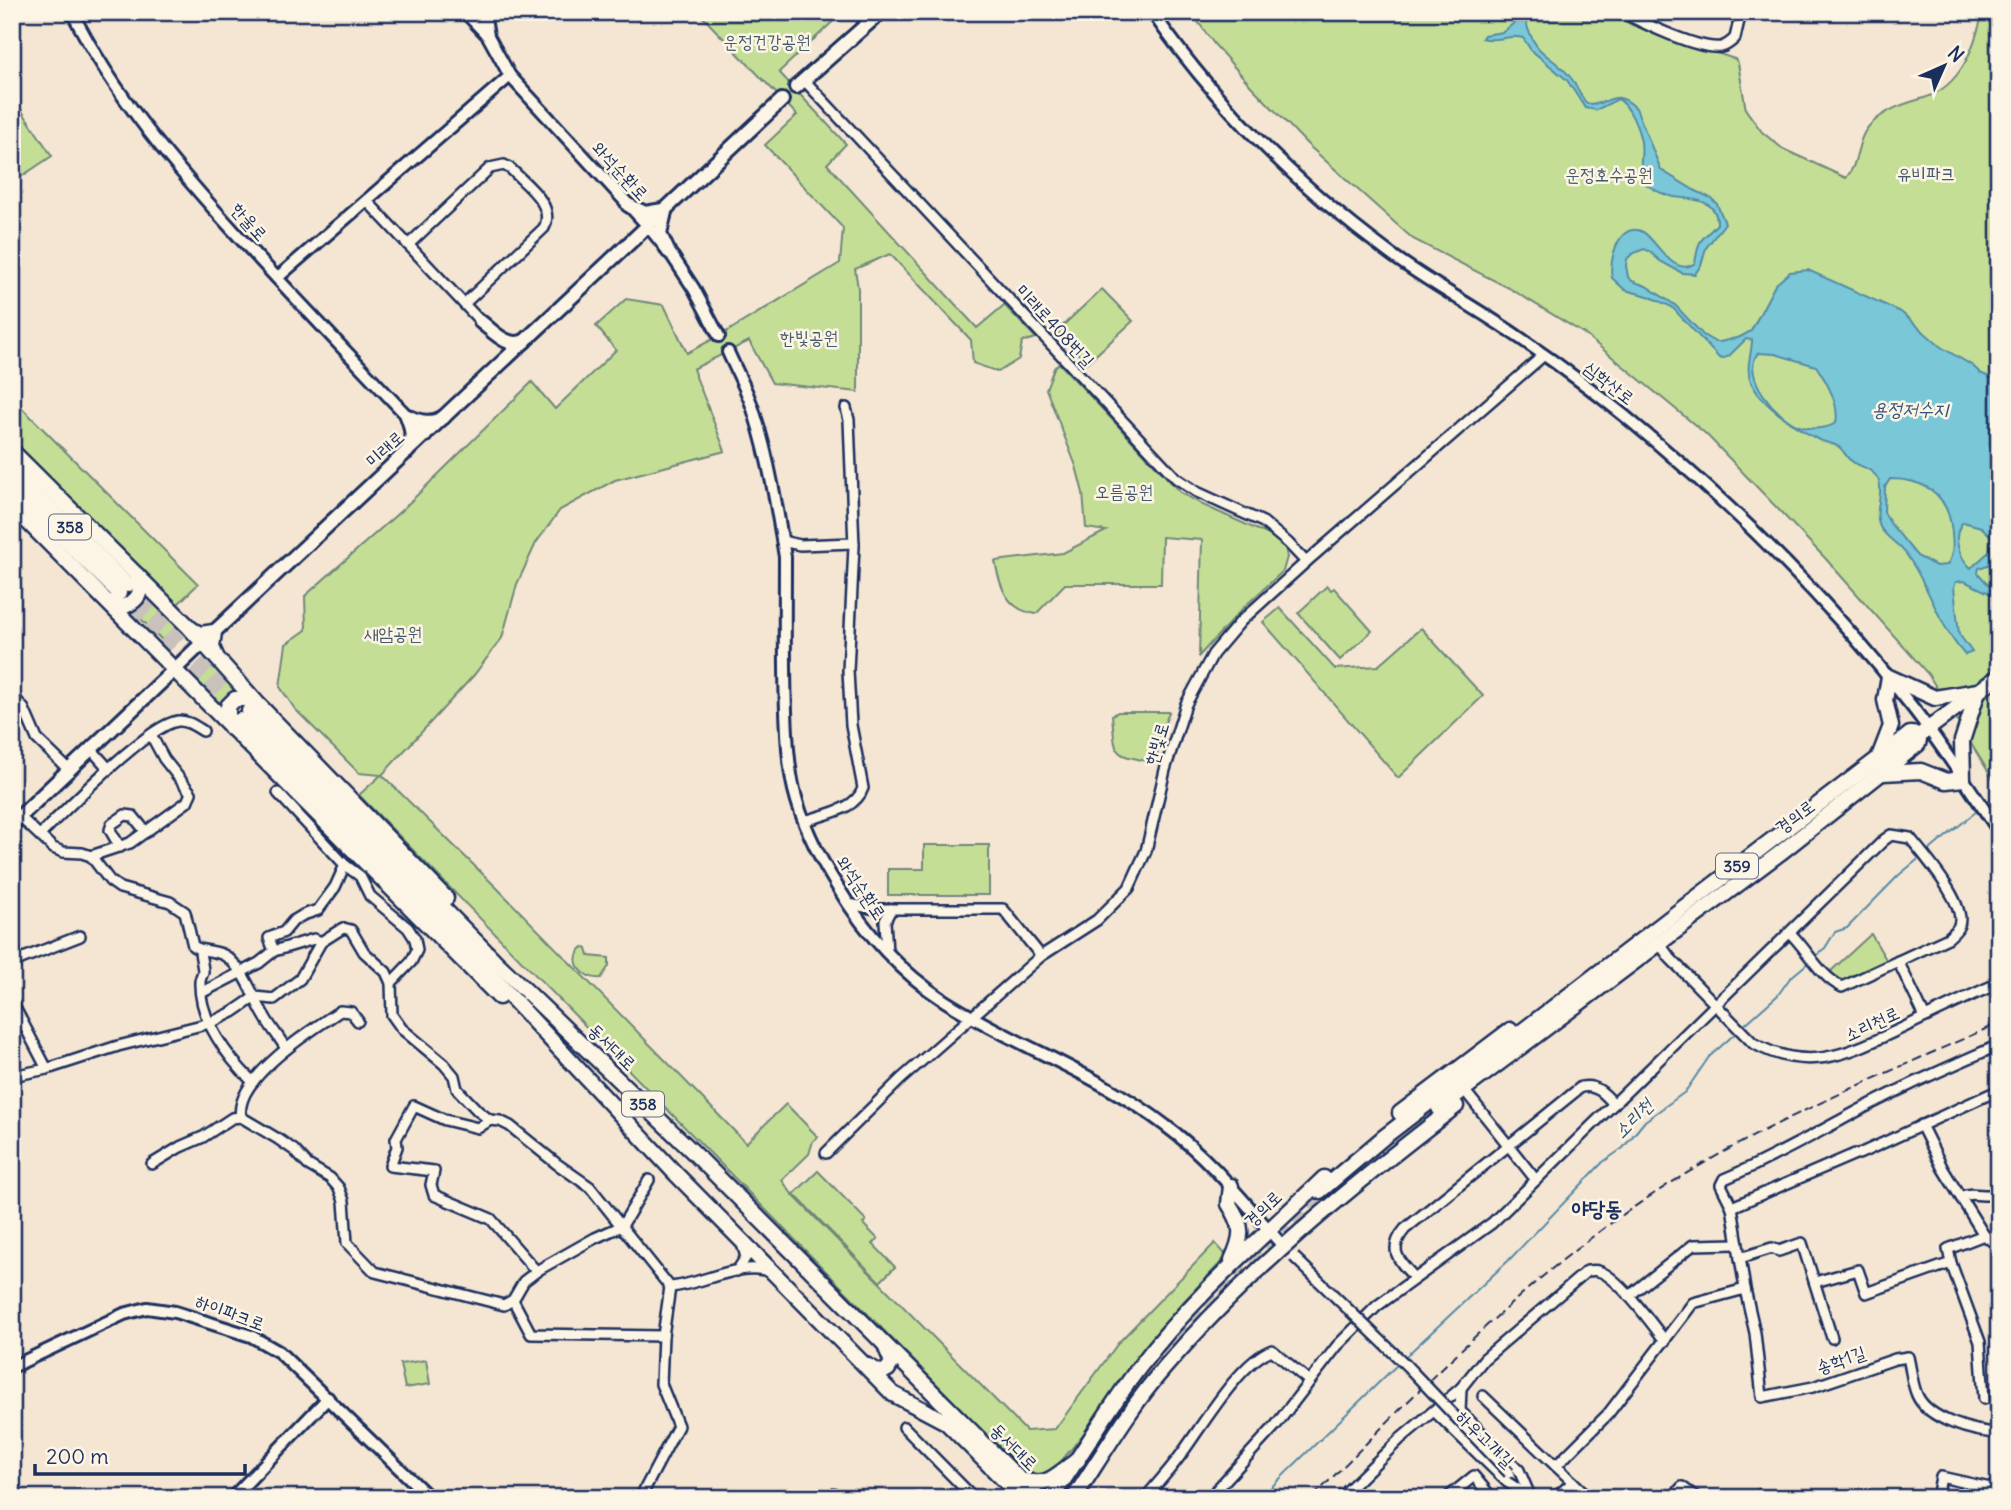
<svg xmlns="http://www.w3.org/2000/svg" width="2011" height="1510" font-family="Delius,'Poor Story',sans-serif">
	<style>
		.green { fill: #c4df95; stroke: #70877a; stroke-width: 2 }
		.water { fill: #7ac7d8; stroke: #548aa7; stroke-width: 2; fill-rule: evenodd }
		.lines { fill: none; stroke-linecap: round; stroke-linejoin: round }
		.stream { stroke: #548aa7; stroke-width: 2 }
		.tertiary-tunnel { stroke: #c9c1bc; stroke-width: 10; stroke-dasharray: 10 5; stroke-linecap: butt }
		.primary-tunnel { stroke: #c9c1bc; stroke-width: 14; stroke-dasharray: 14 7; stroke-linecap: butt }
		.trunk-tunnel { stroke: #c9c1bc; stroke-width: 14; stroke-dasharray: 14 7; stroke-linecap: butt }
		.minor-casing { stroke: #1b2f5e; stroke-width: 14 }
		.tertiary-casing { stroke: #1b2f5e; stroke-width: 16 }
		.secondary-casing { stroke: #1b2f5e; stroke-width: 18 }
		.primary-casing { stroke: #1b2f5e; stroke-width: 19 }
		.trunk-casing { stroke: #1b2f5e; stroke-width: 19 }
		.minor { stroke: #fcf5e5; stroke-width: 9 }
		.tertiary { stroke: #fcf5e5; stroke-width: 10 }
		.secondary { stroke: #fcf5e5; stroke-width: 12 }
		.primary { stroke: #fcf5e5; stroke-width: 14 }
		.trunk { stroke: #fcf5e5; stroke-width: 14 }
		.rail { stroke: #1b2f5e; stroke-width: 2; stroke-dasharray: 10 5; stroke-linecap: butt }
		.minor-bridge-casing { stroke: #1b2f5e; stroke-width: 14; stroke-linecap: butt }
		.minor-bridge { stroke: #fcf5e5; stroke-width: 9 }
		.labels { text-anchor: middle; stroke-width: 5; stroke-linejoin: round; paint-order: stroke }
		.shield { fill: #fcf5e5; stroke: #5e6a86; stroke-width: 2 }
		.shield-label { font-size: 16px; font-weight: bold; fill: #1b2f5e }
		.park-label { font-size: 18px; fill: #455b6c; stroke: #fcf5e5 }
		.street-label { font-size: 18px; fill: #1b2f5e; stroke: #fcf5e5 }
		.water-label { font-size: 19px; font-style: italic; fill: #33557c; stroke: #fcf5e5 }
		.quarter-label { font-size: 21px; font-weight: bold; fill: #1b2f5e; stroke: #fcf5e5 }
	</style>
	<rect width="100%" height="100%" fill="#f5e6d3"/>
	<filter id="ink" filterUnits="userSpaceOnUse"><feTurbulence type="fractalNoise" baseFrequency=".0143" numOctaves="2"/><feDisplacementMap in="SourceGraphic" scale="14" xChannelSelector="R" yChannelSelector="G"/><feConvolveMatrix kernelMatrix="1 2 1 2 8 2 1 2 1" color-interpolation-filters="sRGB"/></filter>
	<g filter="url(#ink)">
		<g class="green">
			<path d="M698,12H843L779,72L846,144L827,164L977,328L1004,305L1036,338L1022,342L1019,359L998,372L973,363L971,340L890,254L855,269L858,288V392L772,383L749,341L693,369L725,451L615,480L560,510L536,543L517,584L502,638L474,675L382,775L496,887L746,1143L786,1104L818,1137L813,1141L809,1154L782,1180L792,1194L1026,1431L1055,1429L1119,1342L1215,1243L1227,1256L1185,1300L1129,1367L1091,1425L1050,1475C1032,1477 1023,1470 1009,1458L359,795L381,775L359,773L295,709L280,687L286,644L306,630L305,596L404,508L532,382L555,409L616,350L596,326L626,299L664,305L687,353L728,331L840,263L843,228L765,145L797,115Z"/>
			<path d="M1191,12H1609L1632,25L1735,59L1738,63L1746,110L1762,132L1783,149L1846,178C1860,163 1855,139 1871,124C1887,109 1903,104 1924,98C1962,86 1974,47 1983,12H1999V789L1928,674L1825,558L1706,434L1583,333L1509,288L1413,239L1308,145L1251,86L1214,44Z"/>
			<path d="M18,105L52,156L19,178L12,167V110Z"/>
			<path d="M1102,289L1133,321L1087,363L1057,331Z"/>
			<path d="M1059,363L1180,492L1203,505L1278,539L1285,547L1287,557L1283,571L1243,608L1199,656L1202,540L1162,537L1161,584H1065L1036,614C1007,610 1000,588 995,561L1063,553L1106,531L1086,528L1083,493L1076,466L1046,389L1054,368Z"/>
			<path d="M12,398L198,584L176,606L12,442Z"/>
			<path d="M1327,586L1331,590L1334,588L1372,631L1340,660L1298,613Z"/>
			<path d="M146,589L181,627L165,643L132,610Z"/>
			<path d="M1280,608L1335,669L1378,666L1421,628L1483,696L1398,778L1263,622Z"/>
			<path d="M212,665L238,692L232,695L222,714L193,684Z"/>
			<path d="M1118,712H1169L1160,737L1156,763C1112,753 1116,760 1112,715Z"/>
			<path d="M924,845H989V895H888V869H924Z"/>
			<path d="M1871,934L1887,961L1842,981L1835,978L1831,971Z"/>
			<path d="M583,947L587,949L589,956L609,958V966L601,978C583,980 567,960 583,947Z"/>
			<path d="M818,1171L866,1220L863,1224L878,1239L873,1244L895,1267L880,1282L794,1194Z"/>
			<path d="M426,1360L430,1384L405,1388L400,1364Z"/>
		</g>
		<path class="water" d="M1520,18L1526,22C1536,59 1552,53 1571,78C1577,86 1580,95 1586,103C1608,109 1613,85 1636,108L1661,170L1694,190L1711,198L1717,204L1725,223L1706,248L1701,265L1695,274L1682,273L1660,261L1649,251L1644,249L1632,254L1627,259L1626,266L1628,277L1632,281L1646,286L1675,305L1703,335L1715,342H1720L1740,337L1751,331L1775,285L1790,272L1808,270L1901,312L1941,347L1973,366L1980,373L1999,381V561L1979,568L1978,573L1994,591L1991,594L1964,581L1956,582L1954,587L1959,634L1972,652L1965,655C1939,627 1929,585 1906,554C1899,544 1886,538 1880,527C1872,511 1887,490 1876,476C1869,466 1857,467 1849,459C1845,455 1844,451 1839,447C1833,443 1826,443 1819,440C1798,429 1761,405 1751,382C1745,367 1752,354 1752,340L1746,339L1729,356L1722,359L1719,358L1672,307L1648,296L1625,290L1612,278C1608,261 1619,220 1643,232C1656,239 1673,279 1695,263C1700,235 1699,244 1717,224C1718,199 1692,199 1674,197C1663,195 1651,188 1643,182C1638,169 1643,155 1641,142C1639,130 1629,104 1618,99L1596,110L1585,108L1567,80L1531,50L1523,38C1508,34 1496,43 1482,38L1484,35L1503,32ZM1758,353L1775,354L1816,366C1827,382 1840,404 1836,423C1826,429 1810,430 1799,426C1777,418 1740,375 1758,353ZM1890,479C1927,479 1949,495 1952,533C1953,545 1954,554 1947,565L1936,566L1917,556L1890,523L1884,512L1885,487ZM1963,522L1981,527L1992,537L1989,552L1971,568C1959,557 1951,536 1963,522Z"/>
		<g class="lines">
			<g class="stream">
				<path d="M1985,804L1999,793"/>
				<path d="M1926,853L1978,810"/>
				<path d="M1815,957L1825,948L1835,932L1847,928L1899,875L1922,856"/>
				<path d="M1742,1027L1778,995L1790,978L1808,963"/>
				<path d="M1404,1358L1508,1261L1603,1162L1623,1148L1645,1121L1685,1092L1709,1057L1738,1031"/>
				<path d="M1260,1498L1400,1362"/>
			</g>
			<path class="tertiary-tunnel" d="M476,12L485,30"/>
			<g class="primary-tunnel">
				<path d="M1281,1239L1326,1198"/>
				<path d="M1077,1472L1166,1348L1284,1226"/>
			</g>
			<g class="trunk-tunnel">
				<path d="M127,585L243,705"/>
				<path d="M119,593L234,714"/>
			</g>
			<g class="minor-casing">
				<g id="minor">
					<path d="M1622,12C1643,23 1698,50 1721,47C1726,46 1731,42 1735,38L1741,12"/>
					<path d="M804,80L1176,478L1197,492L1263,522L1288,543L1306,562"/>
					<path d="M367,201L481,322"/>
					<path d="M408,245L490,168L504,165L511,169C525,184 556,205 544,228L464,304"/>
					<path d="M782,541L800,545L854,543"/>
					<path d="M12,695L24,709L37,739L70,771"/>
					<path d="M92,750L109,769"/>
					<path d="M278,793L345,865L360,876L370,896L408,928L415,939L417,950L411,962L391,983"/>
					<path d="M20,817L53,848L63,852L82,853L91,856L110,881L120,888L170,902L185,912L193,946C204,953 216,949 227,957C246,972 253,998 265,1017C271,1028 280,1038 286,1049"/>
					<path d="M805,821C825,814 856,810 863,788L851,725L848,671L854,546L849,420L846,408"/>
					<path d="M40,835C63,812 149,724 178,721C187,720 195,726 203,731"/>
					<path d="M120,847L110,830L112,824L125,815L133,816L146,832"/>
					<path d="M91,856L130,843L187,802L191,793L164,759L151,735"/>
					<path d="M848,904L877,909H1003L1041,956"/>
					<path d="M1659,943L1670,958L1753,1043C1813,1077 1856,1049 1911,1024C1940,1010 1969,996 1999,983"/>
					<path d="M200,950C200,957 203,965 203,972C202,975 200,979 200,982C199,1020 228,1058 253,1082"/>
					<path d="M274,951L269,938L284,932L293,921L303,915L318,910L335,887L345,865"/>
					<path d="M887,952L885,921L891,909"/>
					<path d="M1898,961L1925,1017"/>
					<path d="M12,966L21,959L80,936"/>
					<path d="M201,993L259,963L274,951L314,939L321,942"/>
					<path d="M12,1002L47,1069"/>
					<path d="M12,1076L47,1069L118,1046L210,1023L233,1012L255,997L274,999L300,979L321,942L343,928L351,930L364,952L386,972L391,983L392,1015L402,1029L444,1064L454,1076L457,1089L478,1111L490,1120L500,1121L510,1126L557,1164L590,1187L670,1287"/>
					<path d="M1469,1096L1536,1180"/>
					<path d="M241,1117C233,1079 313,1029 340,1011L351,1012L358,1021"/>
					<path d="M490,1120L478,1128L445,1120L414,1106L396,1139L397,1147L390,1166L434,1171L431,1185L434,1195L491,1219L537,1272"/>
					<path d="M1921,1125L1943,1169L1984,1235"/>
					<path d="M826,1153L901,1079L1041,956L1097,920L1129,888L1146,851L1165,770L1186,704L1213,654L1241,621L1306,562L1544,355"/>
					<path d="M1859,1154L1999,1090"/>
					<path d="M152,1164L180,1147L203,1137L232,1118L241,1117L278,1139L294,1150L308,1165L330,1178L339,1188L344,1201L347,1243L375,1272L504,1305L513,1300"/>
					<path d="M649,1180L622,1226L595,1238L540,1269L524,1281L513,1300L531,1334L663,1336"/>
					<path d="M1961,1197C1973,1190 1986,1199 1999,1193"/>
					<path d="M1732,1207L1855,1154"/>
					<path d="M1740,1258L1772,1248L1779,1251L1802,1243L1832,1338"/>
					<path d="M1951,1263L1980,1342L1984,1399"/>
					<path d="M737,1271L746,1257L742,1244"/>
					<path d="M1414,1277C1399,1261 1387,1250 1405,1229L1581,1087C1596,1084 1604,1093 1614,1104"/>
					<path d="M1815,1282L1858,1270L1866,1293L1951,1263L1948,1249L1984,1235L1997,1245L1999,1244"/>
					<path d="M670,1287C700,1285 742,1260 770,1272"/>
					<path d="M1745,1289L1755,1333L1762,1397L1813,1387L1895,1359L1908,1357C1911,1369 1912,1384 1917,1395C1928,1420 1974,1432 1999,1433"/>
					<path d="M1629,1296L1693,1245L1737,1244"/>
					<path d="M1461,1388L1484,1359L1587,1271C1590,1271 1595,1270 1598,1271C1617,1275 1653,1325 1665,1341"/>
					<path d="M1483,1396L1556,1466"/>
					<path d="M1456,1407L1519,1470L1530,1496"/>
					<path d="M1434,1411L1507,1482L1529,1496"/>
					<path d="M904,1427L974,1498"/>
					<path d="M1573,1482L1590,1498"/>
					<path d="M1759,1495L1763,1498"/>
					<path d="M640,1498L678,1426L661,1384L663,1336L670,1287"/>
					<path d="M828,1498L834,1494L850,1498"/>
					<path d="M1145,1498C1157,1484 1169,1471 1180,1456C1201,1428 1240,1361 1272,1350L1309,1381"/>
					<path d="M1209,1498L1276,1425L1337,1346L1377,1306L1492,1223L1884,840L1891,835L1910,838C1923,854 1967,904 1959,925C1958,930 1952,934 1948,938L1842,987C1819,976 1808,950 1790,933"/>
					<path d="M1340,1498L1400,1439L1461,1388L1460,1412"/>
					<path d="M1447,1498L1474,1476L1492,1498"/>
					<path d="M1555,1498L1573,1482L1556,1466L1608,1414L1693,1303L1745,1289L1732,1207L1721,1185L1724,1179C1765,1162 1804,1140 1843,1119C1893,1091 1947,1068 1999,1045"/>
					<path d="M1672,1498L1682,1487L1697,1498"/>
					<path d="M1937,1498L1941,1477L1990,1488L1987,1498"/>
				</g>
			</g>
			<g class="tertiary-casing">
				<g id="tertiary">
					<path d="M72,12C115,97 176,168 240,238C301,305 364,370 426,436"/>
					<path d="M465,12L488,36L510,76L648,226L673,257L694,289L719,336"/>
					<path d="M484,12L488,36"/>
					<path d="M1152,12C1218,107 1297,185 1389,253C1431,284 1477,308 1520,338C1567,370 1614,406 1657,443C1749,521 1839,613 1913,708C1944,748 1970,790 1999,831"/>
					<path d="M277,278L510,76"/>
					<path d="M728,352C737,372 748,392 754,412C769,459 777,508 785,557C785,608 784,659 786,711C787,737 788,764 794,790C802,823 819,857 837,886C864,931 900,972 945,1001C1016,1046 1099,1074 1166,1126C1212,1160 1246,1205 1284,1247"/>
					<path d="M12,1367L124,1314L147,1308L175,1312L251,1336L279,1352L430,1498"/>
					<path d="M232,1498L328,1398"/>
				</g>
			</g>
			<g class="secondary-casing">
				<g id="secondary">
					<path d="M796,87L881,12"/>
					<path d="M628,205L645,213L663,210"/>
					<path d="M665,212L660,234L668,251"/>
					<path d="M481,322C494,332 508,349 525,341"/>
					<path d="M407,416C420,422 431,425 444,417"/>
					<path d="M407,452C414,439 412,429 407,416"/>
					<path d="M12,824L214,632L782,100"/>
				</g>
			</g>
			<g class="primary-casing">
				<g id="primary">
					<path d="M1879,757L1891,726L1885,700L1889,677L1935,698L1978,691L1962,741L1963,779L1946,781L1921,771L1883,773"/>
					<path d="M1439,1108L1780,853L1918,744L1920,735"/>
					<path d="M1400,1113L1510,1030"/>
					<path d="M1231,1186L1229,1204C1244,1227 1243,1236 1232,1260"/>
					<path d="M1320,1191L1384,1137L1905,738L1910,734L1920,735L1999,676"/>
					<path d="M1051,1498C1081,1456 1107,1410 1138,1369C1191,1298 1260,1240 1324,1178"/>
					<path d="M1074,1498C1103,1454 1130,1407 1165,1367C1250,1268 1353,1185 1456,1106"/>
				</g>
			</g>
			<g class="trunk-casing">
				<g id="trunk">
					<path d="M12,451L189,627L257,703L446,898"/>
					<path d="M12,470L127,585"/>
					<path d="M12,488L119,593"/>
					<path d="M12,506L499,997"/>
					<path d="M110,602L123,607C140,600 143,592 137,575"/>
					<path d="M191,629L200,634L214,632L212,647L216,656"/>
					<path d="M249,711L494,960L693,1152L1038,1498"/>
					<path d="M240,720L484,968L674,1172L893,1394L946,1422L1022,1498"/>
					<path d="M231,728L228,717V706L235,699H246L256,703"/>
					<path d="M868,1366L881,1373L888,1369L892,1362L886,1348"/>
					<path d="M1021,1480C1051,1488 1055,1474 1078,1460"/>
				</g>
			</g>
			<use href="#minor" class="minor"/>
			<use href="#tertiary" class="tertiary"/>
			<use href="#secondary" class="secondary"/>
			<use href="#primary" class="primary"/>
			<use href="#trunk" class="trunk"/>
			<path class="rail" d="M1312,1498C1417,1393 1519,1283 1643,1201C1753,1127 1879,1077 1999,1023"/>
			<g class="minor-bridge-casing">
				<path id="minor-bridge" d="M1294,1257L1407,1366L1509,1473"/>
			</g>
			<use href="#minor-bridge" class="minor-bridge"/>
		</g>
	</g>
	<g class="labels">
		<g class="shield">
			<rect x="49" y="514.5" width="42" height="25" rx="5"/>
			<rect x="1716" y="853.5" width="42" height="25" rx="5"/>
			<rect x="622" y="1091.5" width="42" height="25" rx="5"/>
		</g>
		<g class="shield-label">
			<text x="70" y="533">358</text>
			<text x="1737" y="872">359</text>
			<text x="643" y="1110">358</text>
		</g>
		<g class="park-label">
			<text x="767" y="48">운정건강공원</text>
			<text x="1926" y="180">유비파크</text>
			<text x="1609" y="181">운정호수공원</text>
			<text x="809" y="344">한빛공원</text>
			<text x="1124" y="498">오름공원</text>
			<text x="393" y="640">새암공원</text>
		</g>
		<g class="street-label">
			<text transform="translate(620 171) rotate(47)" y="6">와석순환로</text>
			<text transform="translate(249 222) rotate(48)" y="6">한울로</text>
			<text transform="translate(1055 326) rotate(47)" y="6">미래로408번길</text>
			<text transform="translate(1609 383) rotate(38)" y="6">심학산로</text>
			<text transform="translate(385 449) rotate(-42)" y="6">미래로</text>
			<text transform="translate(1157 744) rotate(-73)" y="6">한빛로</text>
			<text transform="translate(1795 817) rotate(-37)" y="6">경의로</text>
			<text transform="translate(861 888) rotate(56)" y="6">와석순환로</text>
			<text transform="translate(1872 1024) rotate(-25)" y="6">소리천로</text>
			<text transform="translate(612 1047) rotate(44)" y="6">동서대로</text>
			<text transform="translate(1263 1209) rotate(-44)" y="6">경의로</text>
			<text transform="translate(230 1313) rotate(20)" y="6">하이파크로</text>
			<text transform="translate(1841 1360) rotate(-19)" y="6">송학1길</text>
			<text transform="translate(1485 1439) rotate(44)" y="6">하우고개길</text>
			<text transform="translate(1014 1447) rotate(45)" y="6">동서대로</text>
		</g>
		<g class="water-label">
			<text x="1910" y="416">용정저수지</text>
			<text transform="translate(1633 1118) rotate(-45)" y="7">소리천</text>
		</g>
		<g class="quarter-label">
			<text x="1597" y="1216">야당동</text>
		</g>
	</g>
	<rect width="2011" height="1510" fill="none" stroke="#fcf5e5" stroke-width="42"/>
	<rect x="21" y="21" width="1969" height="1468" fill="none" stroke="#1b2f5e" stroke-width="2.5" filter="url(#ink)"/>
	<g transform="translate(1944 66) rotate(45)" stroke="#fcf5e5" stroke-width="5" paint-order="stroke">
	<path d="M0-5L12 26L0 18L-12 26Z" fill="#1b2f5e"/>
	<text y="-10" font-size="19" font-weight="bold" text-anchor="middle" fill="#1b2f5e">N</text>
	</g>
	<path d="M35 1464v10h210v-10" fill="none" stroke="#1b2f5e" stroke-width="3.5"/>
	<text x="46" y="1464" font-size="21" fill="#1b2f5e" stroke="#fcf5e5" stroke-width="5" paint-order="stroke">200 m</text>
</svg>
